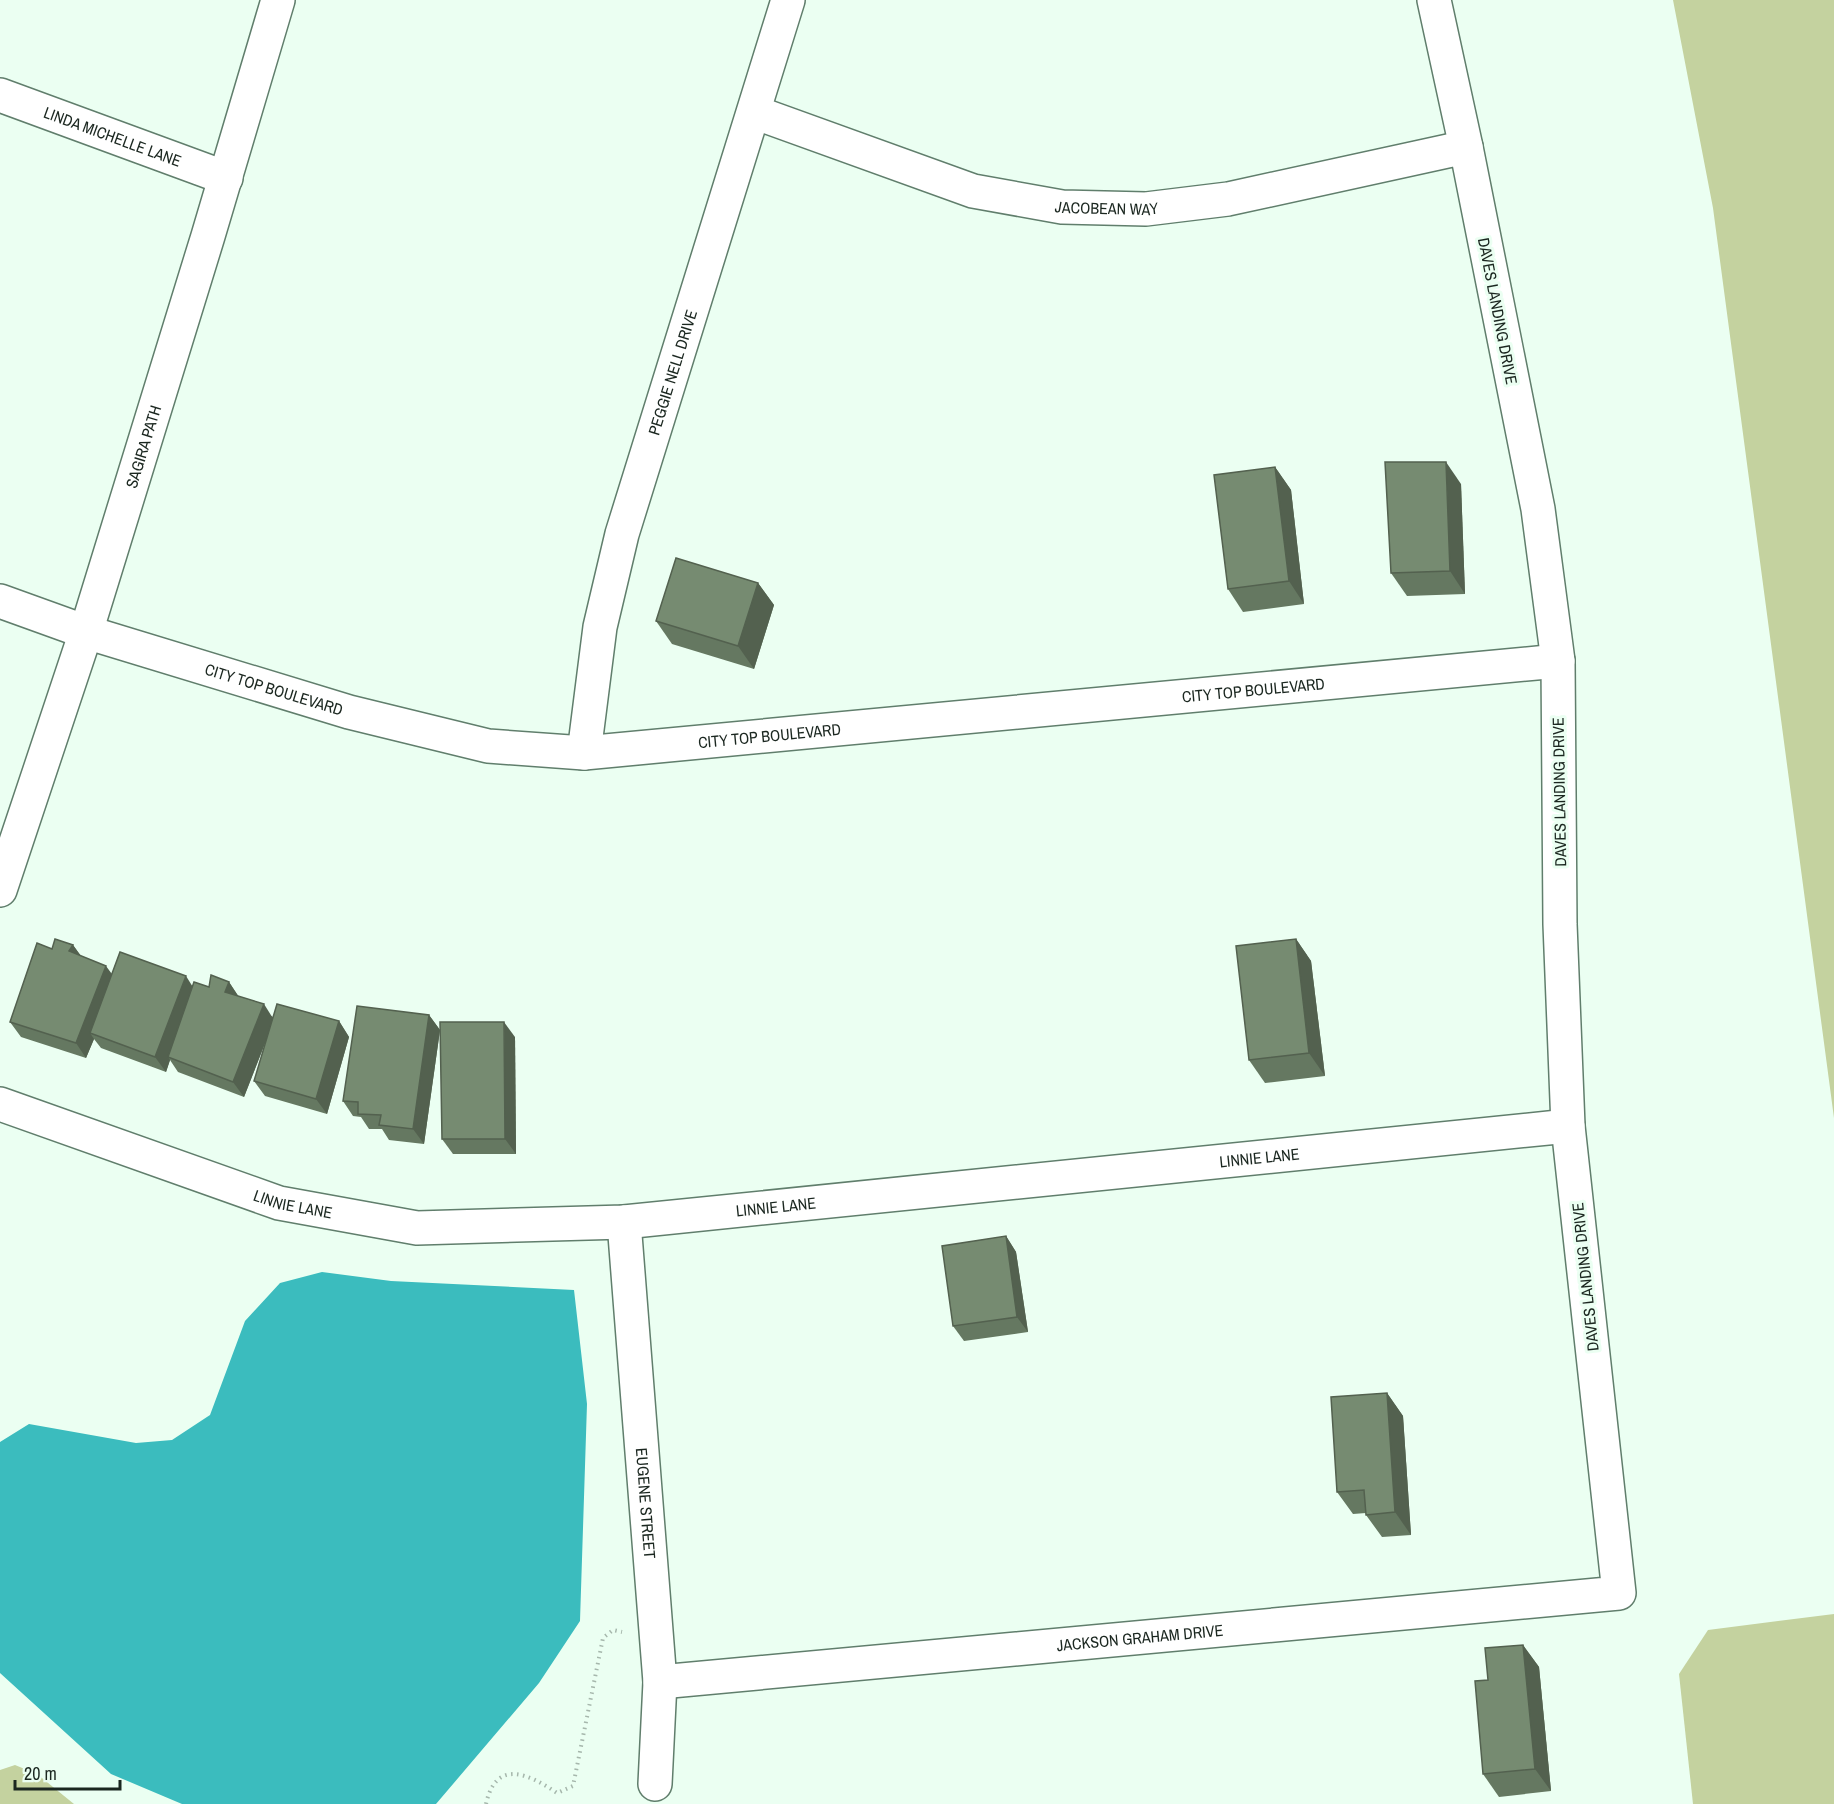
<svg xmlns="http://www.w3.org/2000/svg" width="1834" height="1804" font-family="'Archivo Narrow',sans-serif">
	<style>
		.green { fill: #c4d29f }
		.water { fill: #3bbcbe }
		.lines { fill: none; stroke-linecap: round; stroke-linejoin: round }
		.minor-casing { stroke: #607e6c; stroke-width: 36 }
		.path { stroke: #a6b7ac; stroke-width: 4; stroke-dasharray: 1.5 4.5; stroke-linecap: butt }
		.minor { stroke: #fff; stroke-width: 33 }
		.wall { fill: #657861 }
		.shaded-wall { fill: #53614f }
		.building { fill: #768b71; stroke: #53614f; stroke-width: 1.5 }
		.labels { text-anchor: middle; stroke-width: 6; stroke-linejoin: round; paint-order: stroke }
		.street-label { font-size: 16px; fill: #1b2720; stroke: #ebfff2 }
	</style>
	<rect width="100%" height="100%" fill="#ebfff2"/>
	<g class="green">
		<path d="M1673,0H1834V1118L1713,208Z"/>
		<path d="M1834,1614V1804H1693L1679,1674L1708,1630Z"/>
		<path d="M15,1765L37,1774L74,1804H0V1770Z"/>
	</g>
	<path class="water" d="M322,1272L391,1281L574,1290L587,1404L580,1621L539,1683L436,1804H182L111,1774L0,1673V1442L29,1424L136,1443L172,1440L210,1415L245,1321L280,1283Z"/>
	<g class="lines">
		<g class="minor-casing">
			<g id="minor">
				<path id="s1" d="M0,95L226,178"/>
				<path id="s2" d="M754,112L973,191L1062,207L1146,209L1228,199L1466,147"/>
				<path id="s3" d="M0,601L86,632L349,712L488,746L584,753L1558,661"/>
				<path id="s4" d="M584,753L600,627L622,534L788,0"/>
				<path id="s5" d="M0,890L86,632L208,236L278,0"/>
				<path id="s6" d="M0,1104L279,1203L417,1228L624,1222L1568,1126"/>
				<path id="s7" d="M624,1222L660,1682L655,1784"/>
				<path id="s8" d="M660,1682L1619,1593L1568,1126L1560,924L1558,661L1538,509L1466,147L1434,0"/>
			</g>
		</g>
		<path class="path" d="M486,1804C496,1758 529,1774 557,1793L573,1786L603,1638L613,1630L622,1632"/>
		<use href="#minor" class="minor"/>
	</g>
	<g class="wall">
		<path d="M1275,467L1291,490L1304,604L1243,612L1228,589Z"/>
		<path d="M1461,484L1465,594L1407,596L1391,573Z"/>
		<path d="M758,583L774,605L754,669L672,644L656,621Z"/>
		<path d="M1296,939L1311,961L1325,1076L1265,1083L1249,1060Z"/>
		<path d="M73,945L80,955L112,974L192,986L209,987L229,982L238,996L273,1017L339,1021L349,1037L327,1114L265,1096L254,1081L266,1041L244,1097L178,1072L170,1060L166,1072L101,1048L94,1039L86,1058L21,1037L10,1022L52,949Z"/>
		<path d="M429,1015L440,1030L424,1144L389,1140L382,1129H369L361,1117L353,1116L343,1101Z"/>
		<path d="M515,1037L516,1154H453L442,1139Z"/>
		<path d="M1006,1236L1016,1252L1028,1332L964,1341L953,1326Z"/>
		<path d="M1387,1393L1403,1416L1411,1535L1382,1537L1366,1515V1513L1353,1514L1337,1492Z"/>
		<path d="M1523,1645L1539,1667L1551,1791L1499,1797L1483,1774L1488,1680Z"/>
	</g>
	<g class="shaded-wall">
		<path d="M1446,462L1461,484L1465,594L1450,571Z"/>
		<path d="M1275,467L1291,490L1304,604L1289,581Z"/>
		<path d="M758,583L774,605L754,669L738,646Z"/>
		<path d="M1296,939L1311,961L1325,1076L1309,1053Z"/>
		<path d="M73,945L84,960L69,951Z"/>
		<path d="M106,966L117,981L90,1033L94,1039L86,1058L76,1043Z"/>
		<path d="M186,976L196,992L168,1057L170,1060L166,1072L155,1057Z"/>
		<path d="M229,982L239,997L225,992Z"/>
		<path d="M264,1004L274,1020L244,1097L233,1082Z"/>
		<path d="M429,1015L440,1030L424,1144L413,1129Z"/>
		<path d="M339,1021L349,1037L327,1114L316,1099Z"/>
		<path d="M504,1022L515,1037L516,1154L505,1139Z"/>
		<path d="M1006,1236L1016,1252L1028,1332L1017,1317Z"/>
		<path d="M1387,1393L1403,1416L1411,1535L1395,1512Z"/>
		<path d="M1523,1645L1539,1667L1551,1791L1535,1769Z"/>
	</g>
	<g class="building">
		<path d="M1385,462H1446L1450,571L1391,573Z"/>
		<path d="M1275,467L1289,581L1228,589L1214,475Z"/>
		<path d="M676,558L758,583L738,646L656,621Z"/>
		<path d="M55,939L73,945L69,951L106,966L76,1043L10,1022L37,943L52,949Z"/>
		<path d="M1296,939L1309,1053L1249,1060L1236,946Z"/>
		<path d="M120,952L186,976L155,1057L90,1033Z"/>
		<path d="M211,975L229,982L225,992L264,1004L233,1082L168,1057L194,982L209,987Z"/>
		<path d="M277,1004L339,1021L316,1099L254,1081Z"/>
		<path d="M357,1006L429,1015L413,1129L379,1125L381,1115L358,1114V1102L343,1101Z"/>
		<path d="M440,1022H504L505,1139H442Z"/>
		<path d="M1006,1236L1017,1317L953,1326L942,1246Z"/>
		<path d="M1387,1393L1395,1512L1366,1515L1364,1490L1337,1492L1331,1397Z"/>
		<path d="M1523,1645L1535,1769L1483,1774L1475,1681L1488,1680L1485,1648Z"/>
	</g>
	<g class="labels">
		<g class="street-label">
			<text dy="6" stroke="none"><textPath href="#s1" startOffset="120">LINDA MICHELLE LANE</textPath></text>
			<text dy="6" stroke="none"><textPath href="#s2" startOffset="368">JACOBEAN WAY</textPath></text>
			<text transform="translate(1498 311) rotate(79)" y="6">DAVES LANDING DRIVE</text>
			<text dy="6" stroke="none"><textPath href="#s4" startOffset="392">PEGGIE NELL DRIVE</textPath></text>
			<text dy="6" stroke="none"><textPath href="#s5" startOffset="466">SAGIRA PATH</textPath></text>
			<text dy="6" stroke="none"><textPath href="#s3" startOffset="288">CITY TOP BOULEVARD</textPath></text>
			<text dy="6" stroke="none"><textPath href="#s3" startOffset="1278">CITY TOP BOULEVARD</textPath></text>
			<text dy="6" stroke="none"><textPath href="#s3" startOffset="792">CITY TOP BOULEVARD</textPath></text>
			<text transform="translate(1559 792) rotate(-91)" y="6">DAVES LANDING DRIVE</text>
			<text dy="6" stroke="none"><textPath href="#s6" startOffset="1282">LINNIE LANE</textPath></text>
			<text dy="6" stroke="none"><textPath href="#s6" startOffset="310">LINNIE LANE</textPath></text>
			<text dy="6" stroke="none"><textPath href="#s6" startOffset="796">LINNIE LANE</textPath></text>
			<text transform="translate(1585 1277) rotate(-96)" y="6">DAVES LANDING DRIVE</text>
			<text dy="6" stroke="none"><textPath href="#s7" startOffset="282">EUGENE STREET</textPath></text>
			<text dy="6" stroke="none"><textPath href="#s8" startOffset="482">JACKSON GRAHAM DRIVE</textPath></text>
		</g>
	</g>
	<path d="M15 1780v9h105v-9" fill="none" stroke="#1b2720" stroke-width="3"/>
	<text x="24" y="1780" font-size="18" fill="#1b2720" stroke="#ebfff2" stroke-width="4.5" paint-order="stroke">20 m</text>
</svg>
